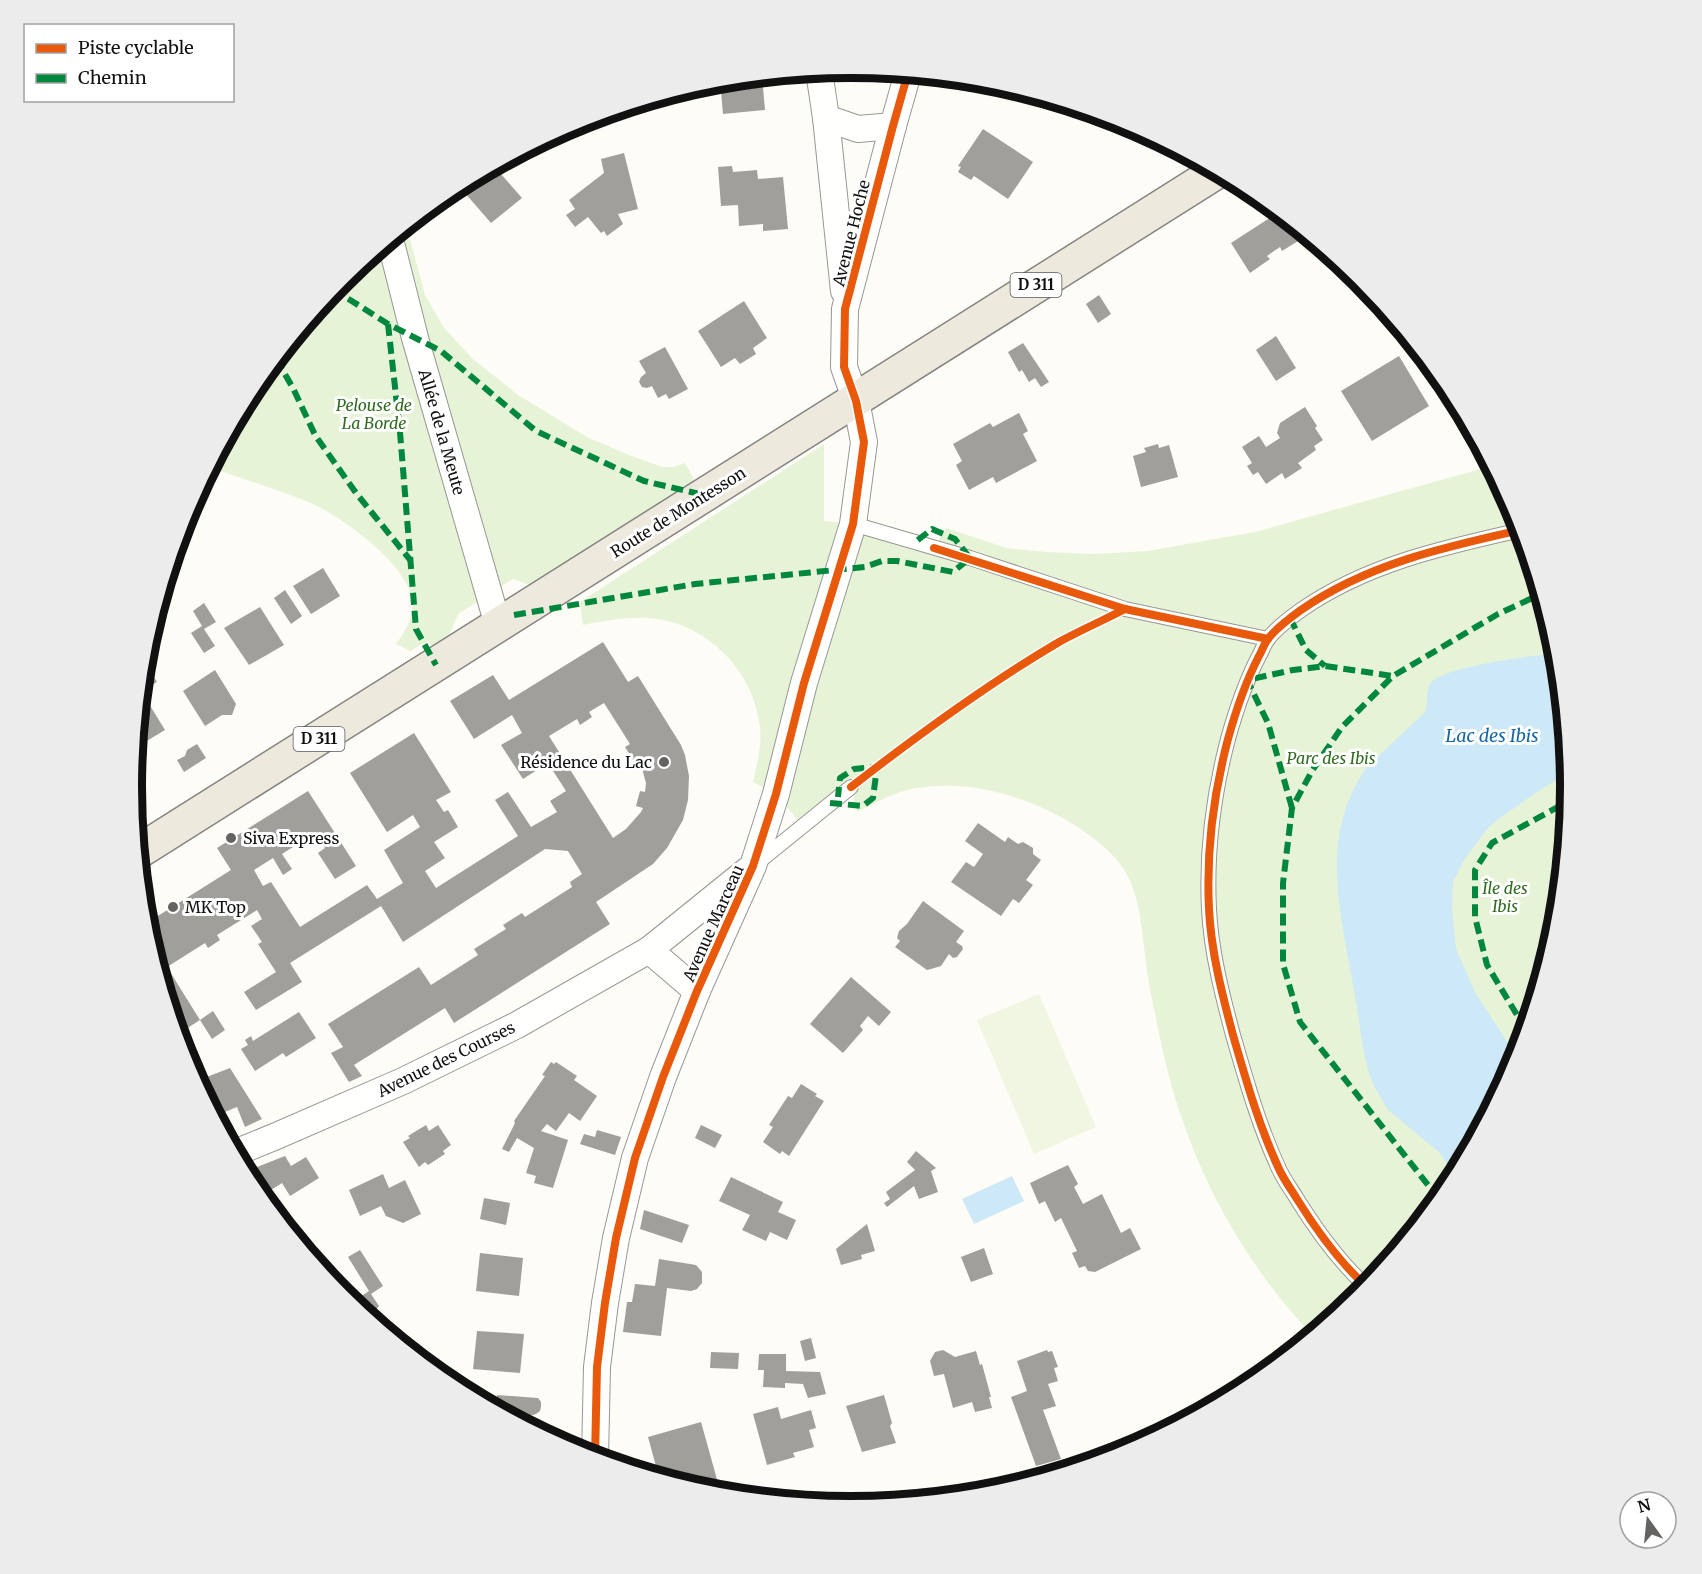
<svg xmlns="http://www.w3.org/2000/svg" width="1702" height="1574" font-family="Merriweather,serif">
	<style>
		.green { fill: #e7f3d7 }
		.pitch { fill: #f0f6e1 }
		.water { fill: #cde8f7 }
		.building { fill: #a19f9c; fill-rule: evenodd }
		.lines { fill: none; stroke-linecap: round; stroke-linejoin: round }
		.service-casing { stroke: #979795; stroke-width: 16 }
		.minor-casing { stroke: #979795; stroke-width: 28 }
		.primary-casing { stroke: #858482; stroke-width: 36 }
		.service { stroke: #fffffe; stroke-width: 14 }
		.minor { stroke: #fffffe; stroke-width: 26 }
		.primary { stroke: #ede9dc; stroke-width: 33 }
		.quiet { stroke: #00873e; stroke-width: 6; stroke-dasharray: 12 6; stroke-linecap: butt }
		.cycleway-casing { stroke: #fff; stroke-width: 11 }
		.cycleway { stroke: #e8590c; stroke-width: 8 }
		.poi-dot { fill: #646362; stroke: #fff; stroke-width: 2 }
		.labels { text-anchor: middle; stroke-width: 6; stroke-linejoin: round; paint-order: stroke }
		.shield { fill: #fff; stroke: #585858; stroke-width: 1.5 }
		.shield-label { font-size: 15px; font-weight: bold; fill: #111 }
		.street-label { font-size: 16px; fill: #111; stroke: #fff }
		.park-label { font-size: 16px; font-style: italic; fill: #2f6b1f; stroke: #fff }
		.poi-label { font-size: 16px; fill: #111; stroke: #fff; text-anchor: start }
		.water-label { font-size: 18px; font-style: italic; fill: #1768a6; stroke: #fff }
		.rim { fill: none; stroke: #111; stroke-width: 8 }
	</style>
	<rect width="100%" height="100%" fill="#fdfcf7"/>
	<g class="green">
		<path d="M410,239L425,295L444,328L473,359L518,395L587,437L629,455L662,467H674L685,463L696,483L532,586L513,579L458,614L448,638L434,649L428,641L410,651L396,644C406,630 415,615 412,598C404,561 339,514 306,501C274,488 242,479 210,467L253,387L342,278L373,253Z"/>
		<path d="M824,444V521L853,524L934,548L946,528L1007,548L1046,552L1093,554L1148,551L1255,532L1491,466L1516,512L1557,647L1570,787L1557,928L1516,1063L1449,1187L1360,1296L1312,1335C1252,1271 1206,1194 1179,1110C1168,1077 1161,1043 1154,1009C1150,991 1147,973 1145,955C1141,925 1140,894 1123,868C1111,850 1093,837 1076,826C1027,795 964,777 907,790C889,795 873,804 857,812L851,788L802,825L776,794L753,782C757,764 762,746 760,727C754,670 705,621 647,618C625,617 605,621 583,625L580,602Z"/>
	</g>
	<path class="pitch" d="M1039,994L1096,1127L1034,1154L977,1020Z"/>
	<g class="water">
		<path d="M1557,653L1569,772L1534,794L1500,818L1487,829L1464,860L1453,882L1452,907L1456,949L1476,994L1517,1057L1516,1063L1455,1176L1440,1153L1388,1110L1374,1086L1370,1076C1361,1047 1359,1015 1353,985C1340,909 1319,837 1366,768L1425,712C1429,703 1425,693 1430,684C1441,666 1534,656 1557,653Z"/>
		<path d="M1012,1176L1024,1201L974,1224L962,1199Z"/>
	</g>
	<g class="building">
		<path d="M762,76L765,110L723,114L720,80Z"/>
		<path d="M983,129L1033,162L1008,199L974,176L971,180L958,172L961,167L958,166Z"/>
		<path d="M624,153L638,209L618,214L623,224L607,236L604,231L601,233L588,217L575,227L566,215L575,209L569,200L604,173L601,159Z"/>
		<path d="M494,166L522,198L491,223L458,185Z"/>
		<path d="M732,166L733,172L757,170L758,179L783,177L788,229L763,231V224L739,226L738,205L721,206L718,167Z"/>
		<path d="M1279,212L1293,224L1303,238L1282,251L1280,247L1274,251L1267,256L1270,259L1250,273L1231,243Z"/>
		<path d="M1099,295L1111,314L1098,323L1086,304Z"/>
		<path d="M744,301L767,338L753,348L756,354L740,364L735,358L721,367L698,331Z"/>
		<path d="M1276,336L1296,368L1276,381L1256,350Z"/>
		<path d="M1023,343L1049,382L1041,387L1035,378L1029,382L1022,370L1019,372L1008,352Z"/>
		<path d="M665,347L688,389L669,399L666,394L658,398L652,386L647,388L642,387L639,382L641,377L646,373L639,361Z"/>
		<path d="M1399,356L1429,406L1372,441L1341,391Z"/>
		<path d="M1305,407L1317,426L1315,428L1323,440L1314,446L1316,450L1298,463L1302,468L1285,479L1282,473L1266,484L1258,472L1253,475L1247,466L1252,463L1242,447L1259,436L1266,447L1280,438L1277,433L1280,423Z"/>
		<path d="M1019,413L1028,431L1023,434L1037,461L996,483L993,477L969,490L956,465L962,461L953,444L990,423L993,427Z"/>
		<path d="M1158,444L1159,448L1169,445L1178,477L1141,487L1133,456L1146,452L1144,448Z"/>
		<path d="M323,568L340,596L311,614L293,586Z"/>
		<path d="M285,590L302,616L291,624L274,598Z"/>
		<path d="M204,603L216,622L204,629L215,646L204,653L191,633L202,626L193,611Z"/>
		<path d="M260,607L284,645L249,665L224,628Z"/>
		<path d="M603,642L628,682L638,676L681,745L685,755L689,776L688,800L683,820L667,848L653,864L596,902L610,924L454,1023L445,1008L354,1065L362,1076L349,1082L331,1053L343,1047L328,1024L419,967L431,985L478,955L474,949L506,929L503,925L522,913L525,917L572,887L570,882L582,874L568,851L545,849L403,942L381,906L290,963L302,982L256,1010L244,992L276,972L258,944L262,942L251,926L262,919L257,910L217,935L220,940L208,948L205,943L167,967L200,1020L178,1034L156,961L161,958L155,950L153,951L145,924L231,870L217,848L308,791L356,866L335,879L318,853L325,848L315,833L282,854L292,869L283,875L273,858L254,870L263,886L271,882L300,927L367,885L377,899L403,883L384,850L420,827L413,815L387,832L350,773L414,733L451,792L436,800L444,812L448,810L458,827L434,842L445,858L425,871L436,888L518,836L495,800L508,792L531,827L557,812L550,801L566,791L548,763L523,779L501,745L522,733L512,715L474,739L450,701L493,675L509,700ZM604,703L630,744L625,747L633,760L637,756L640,761L646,783L645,792L640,791L636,806L643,808L641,812L626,829L613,838L549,736L577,719L580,725L592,717L589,712Z"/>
		<path d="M144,661L157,682L145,689L142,684Z"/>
		<path d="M215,670L236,704L232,715H222L205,726L183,691Z"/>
		<path d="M141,691L165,730L135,748L137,728Z"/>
		<path d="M197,744L206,758L184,772L177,760L185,756L187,750Z"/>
		<path d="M978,823L1005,842L1008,837L1018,844L1023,842L1033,848V854L1041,860L1026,880L1033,885L1019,903L1013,899L1001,916L951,882L966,862L974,867L983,854L965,841Z"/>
		<path d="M923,901L964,931L956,942L962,946L963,949L957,957L953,958L949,954L941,966L931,969L927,970L895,947L900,941L897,938L899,931L907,924Z"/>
		<path d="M851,977L891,1012L879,1026L868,1016L860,1026L863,1030L843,1053L810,1024Z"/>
		<path d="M213,1011L225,1030L212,1039L200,1020Z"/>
		<path d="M299,1012L316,1038L286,1057L283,1053L255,1071L241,1049L248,1045L245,1040L251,1036L253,1041Z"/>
		<path d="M551,1062L554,1064L556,1062L577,1076L574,1080L597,1096L580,1121L569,1113L556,1131L547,1124L541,1131L568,1140L553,1188L534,1183L536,1176L526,1173L534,1148L517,1138L509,1152L502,1149L515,1123L514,1121L545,1076L542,1075Z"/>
		<path d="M230,1068L262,1119L245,1127L237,1107L215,1116L195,1078L202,1075L204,1078Z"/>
		<path d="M801,1084L817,1094L815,1096L824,1101L789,1156L782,1151L780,1154L763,1142L773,1127L769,1125L788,1096L792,1098Z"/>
		<path d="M426,1125L429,1131L438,1125L451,1145L443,1151L445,1154L428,1165L425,1162L419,1167L403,1142L410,1138L408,1136Z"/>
		<path d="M701,1125L722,1135L715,1148L695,1138Z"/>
		<path d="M597,1130L621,1137L615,1155L580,1144L584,1134L595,1137Z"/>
		<path d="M916,1151L936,1168L931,1171L938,1192L919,1199L914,1186L887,1207L884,1203L890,1199L886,1192L915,1170L907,1162Z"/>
		<path d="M285,1156L291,1166L306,1157L319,1178L290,1196L282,1183L271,1190L257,1167Z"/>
		<path d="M1068,1165L1078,1184L1074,1187L1083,1204L1102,1194L1121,1233L1130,1228L1141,1249L1095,1272L1088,1271L1085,1266L1079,1268L1072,1253L1077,1251L1061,1218L1055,1222L1045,1201L1039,1204L1030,1183Z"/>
		<path d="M383,1174L389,1188L405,1180L421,1214L403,1223L386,1216L381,1206L360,1216L349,1190Z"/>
		<path d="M731,1177L783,1202L778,1212L796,1220L787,1240L770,1232L766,1241L742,1230L750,1215L719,1201Z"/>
		<path d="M484,1198L510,1203L506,1225L480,1219Z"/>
		<path d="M644,1210L689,1225L682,1243L640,1229Z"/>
		<path d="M867,1224L875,1251L861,1255L862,1259L841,1265L836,1249Z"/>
		<path d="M984,1248L993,1274L971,1282L961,1257Z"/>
		<path d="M360,1250L383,1286L371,1294L379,1306L369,1318L351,1303L369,1291L348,1257Z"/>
		<path d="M480,1253L523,1258L519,1296L476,1291Z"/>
		<path d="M659,1259L696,1265L702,1272V1283L697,1289L691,1291L667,1288L661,1336L623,1332L627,1302H632L635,1284L655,1286Z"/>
		<path d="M477,1331L524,1334L520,1373L473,1369Z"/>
		<path d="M811,1338L816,1358L805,1361L800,1341Z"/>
		<path d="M943,1350L955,1357L976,1351L980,1365L982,1364L991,1397H989L992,1408L975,1412L972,1402L953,1408L944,1374L934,1376L930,1361L935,1352Z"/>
		<path d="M1047,1350L1048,1352L1052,1351L1058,1367L1054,1368L1058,1381L1048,1384L1056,1406L1043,1410L1061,1459L1036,1466L1011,1397L1027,1391L1017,1361Z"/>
		<path d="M711,1352L739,1353L738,1369L710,1368Z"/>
		<path d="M759,1354H786V1371L820,1372L826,1394L808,1398L803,1384L785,1383V1388L763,1387L764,1370H758Z"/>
		<path d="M497,1395L538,1398L541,1402V1407L540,1411L536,1414L529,1416L528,1426L496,1409Z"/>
		<path d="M884,1395L892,1423L890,1426L896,1443L862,1452L846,1406Z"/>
		<path d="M778,1407L781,1419L811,1410L816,1428L809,1430L814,1447L793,1453L795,1457L767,1465L753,1414Z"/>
		<path d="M701,1422L718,1483L697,1489L659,1477L648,1437Z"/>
	</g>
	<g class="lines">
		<g class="service-casing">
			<g id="service">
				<path d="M853,524L970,558L1125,609L1268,639"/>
				<path d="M757,863L851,787"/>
				<path d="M1367,1287C1339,1262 1317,1231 1297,1199C1291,1189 1284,1180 1279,1169C1259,1126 1246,1080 1233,1035C1222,994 1211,951 1209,909C1206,850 1213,796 1228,739C1236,710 1245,683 1259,656C1262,651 1264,644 1268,639C1276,628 1290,618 1301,610C1367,564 1445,547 1521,530"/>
			</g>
		</g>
		<g class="minor-casing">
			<g id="minor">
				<path d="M819,71L826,118L844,291"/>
				<path d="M826,118L858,129L893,126"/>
				<path d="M390,239L415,338L498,625"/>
				<path d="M649,950L697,991"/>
				<path d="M235,1153L274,1137L403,1081L517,1025L649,950L748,870"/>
				<path d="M595,1458L597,1367L605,1303L616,1238L635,1158L663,1077L697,991L753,866L776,794L804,683L853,524L864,442L856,401L844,367L845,309L893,126L908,73"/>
			</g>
		</g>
		<g class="primary-casing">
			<path id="primary" d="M138,852L1218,171"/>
		</g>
		<use href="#service" class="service"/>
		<use href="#minor" class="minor"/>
		<use href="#primary" class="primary"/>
		<g class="quiet">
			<path d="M333,289L388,324L441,351L536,431L644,481L704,495"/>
			<path d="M388,324L400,432L416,629L436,665"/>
			<path d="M276,359L293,388L315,435L356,493L411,561"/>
			<path d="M514,615L695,584L865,567L882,561H897L953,572L970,558L955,539L932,529L914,543"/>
			<path d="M1290,618L1306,650L1325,666"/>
			<path d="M830,803L863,806L873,798L877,767L854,769L840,778L838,797"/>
			<path d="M1292,808L1268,723L1247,680L1293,670L1325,666L1393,676"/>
			<path d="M1526,1030L1487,965L1475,917V870L1492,843L1569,801"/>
			<path d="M1439,1199L1300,1022L1283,964V883L1292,808L1312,771L1342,727L1393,676L1498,614L1541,594"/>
		</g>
		<g class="cycleway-casing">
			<g id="cycleway">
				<path d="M934,548L1125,609L1268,639"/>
				<path d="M851,787C918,735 986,685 1059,642C1081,630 1104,620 1125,609"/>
				<path d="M1367,1287C1339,1262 1317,1231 1297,1199C1291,1189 1284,1180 1279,1169C1259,1126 1246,1080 1233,1035C1222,994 1211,951 1209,909C1206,850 1213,796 1228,739C1236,710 1245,683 1259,656C1262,651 1264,644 1268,639C1276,628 1290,618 1301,610C1367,564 1445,547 1521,530"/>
				<path d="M595,1458L597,1367L605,1303L616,1238L635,1158L663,1077L697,991L753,866L776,794L804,683L853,524L864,442L856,401L844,367L845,309L893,126L908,73"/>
			</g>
		</g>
		<use href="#cycleway" class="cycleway"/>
	</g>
	<g class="poi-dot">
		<circle cx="664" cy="762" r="6"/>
		<circle cx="231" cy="838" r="6"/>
		<circle cx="173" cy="907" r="6"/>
	</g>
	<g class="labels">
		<g class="shield">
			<rect x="1010.5" y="273" width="51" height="24" rx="4.5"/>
			<rect x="293.5" y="727" width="51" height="24" rx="4.5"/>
		</g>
		<g class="shield-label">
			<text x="1036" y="290">D 311</text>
			<text x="319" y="744">D 311</text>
		</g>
		<g class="street-label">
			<text transform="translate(851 233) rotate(-76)" y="6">Avenue Hoche</text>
			<text transform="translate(442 432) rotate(74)" y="6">Allée de la Meute</text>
			<text transform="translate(678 512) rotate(-32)" y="6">Route de Montesson</text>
			<text transform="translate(713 923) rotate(-66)" y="6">Avenue Marceau</text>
			<text transform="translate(446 1059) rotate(-26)" y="6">Avenue des Courses</text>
		</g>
		<g class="park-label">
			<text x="374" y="411">Pelouse de<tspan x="374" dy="18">La Borde</tspan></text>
			<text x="1331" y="764">Parc des Ibis</text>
			<text x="1505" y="894">Île des<tspan x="1505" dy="18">Ibis</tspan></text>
		</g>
		<g class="poi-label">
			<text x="652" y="768" text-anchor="end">Résidence du Lac</text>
			<text x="243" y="844">Siva Express</text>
			<text x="185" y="913">MK Top</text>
		</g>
		<g class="water-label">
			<text x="1492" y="742">Lac des Ibis</text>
		</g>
	</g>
	<path d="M0 0H1702V1574H0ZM142 787a709 709 0 1 1 1418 0a709 709 0 1 1-1418 0Z" fill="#ececec" fill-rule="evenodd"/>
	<path class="rim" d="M142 787a709 709 0 1 1 1418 0a709 709 0 1 1-1418 0Z"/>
	<rect x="24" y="24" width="210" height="78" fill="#ffffff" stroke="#a0a0a0" stroke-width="1.5"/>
	<rect x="36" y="44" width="30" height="9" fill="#e8590c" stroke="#a0a0a0" stroke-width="1.5"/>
	<text x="78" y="54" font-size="18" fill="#111111">Piste cyclable</text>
	<rect x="36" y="74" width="30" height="9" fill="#00873e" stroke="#a0a0a0" stroke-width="1.5"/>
	<text x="78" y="84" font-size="18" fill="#111111">Chemin</text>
	<g transform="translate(1648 1520) rotate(345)"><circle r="28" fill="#ffffff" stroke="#a0a0a0" stroke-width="1.5"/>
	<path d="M0-4.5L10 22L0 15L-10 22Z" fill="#646362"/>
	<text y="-9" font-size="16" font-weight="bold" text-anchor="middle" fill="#111111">N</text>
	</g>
</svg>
